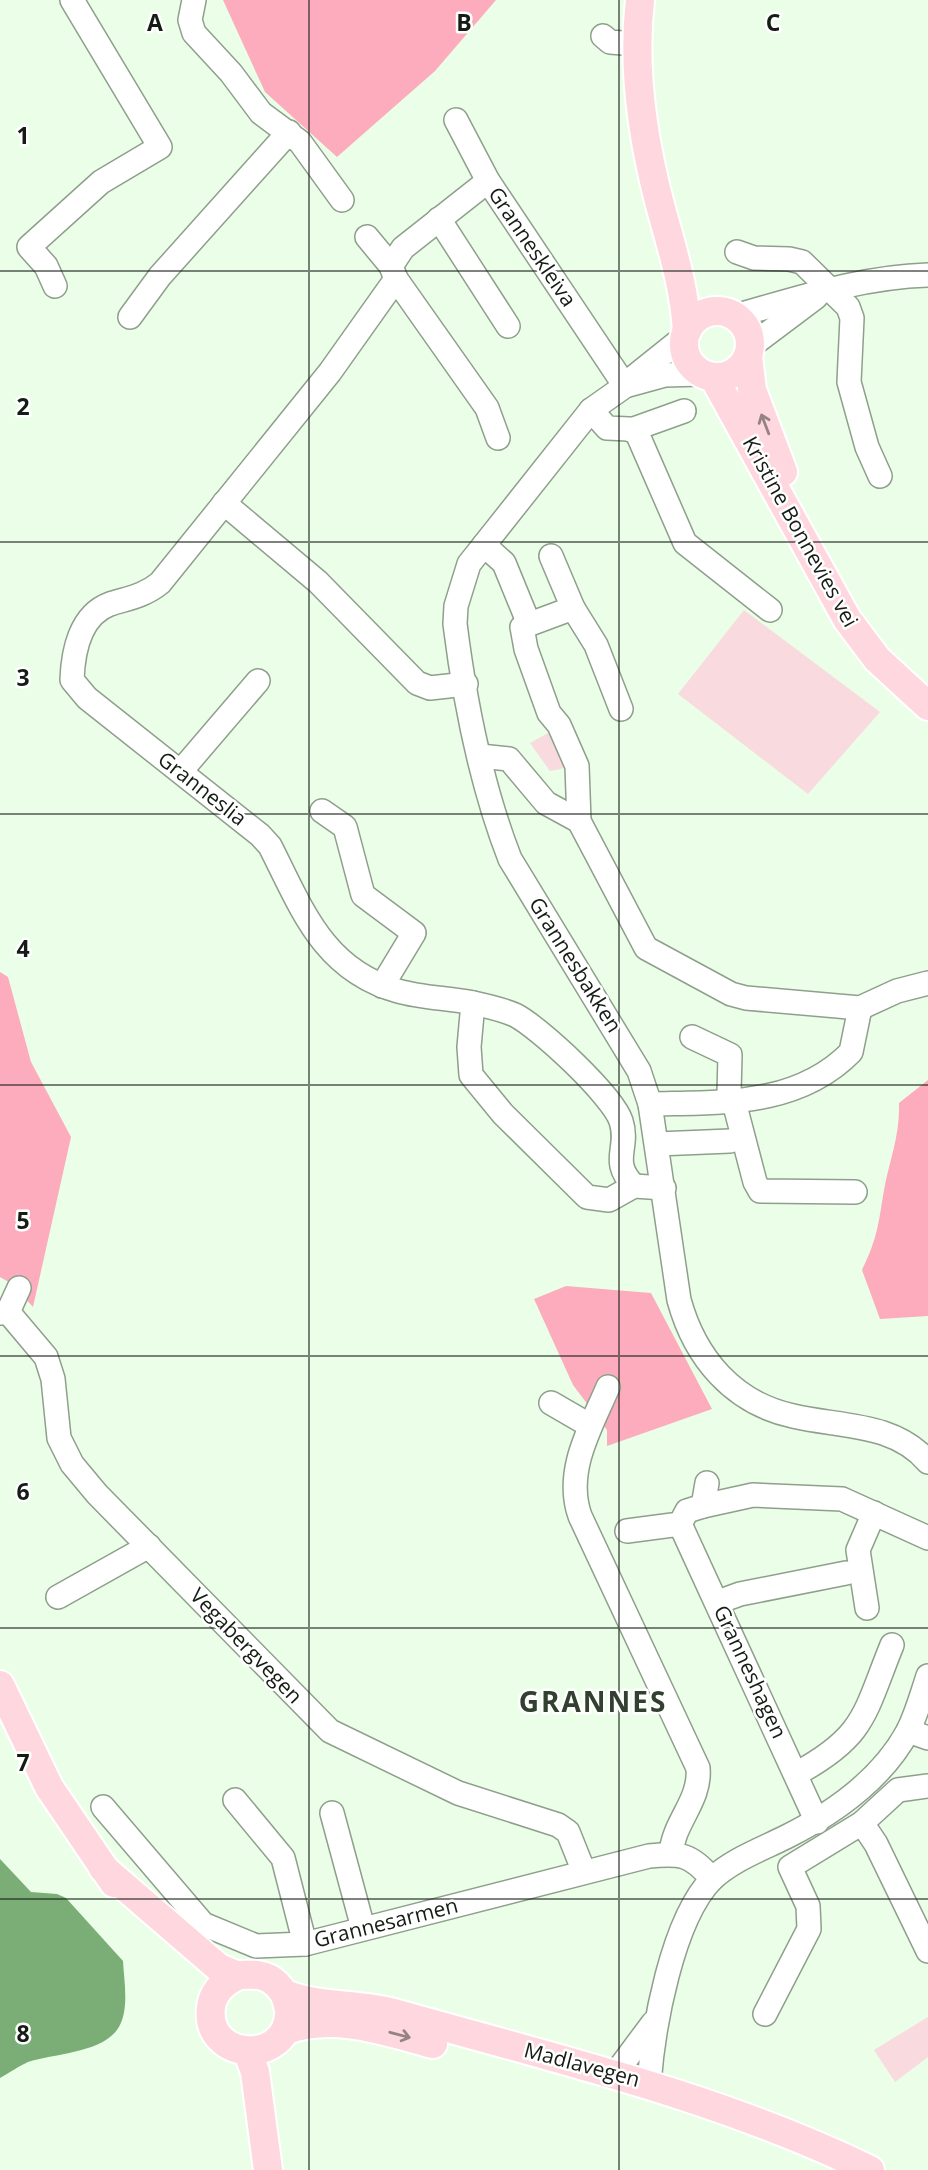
<svg xmlns="http://www.w3.org/2000/svg" width="928" height="2170" font-family="'Open Sans',sans-serif">
	<style>
		.green { fill: #f9dadf }
		.forest { fill: #fcacbc }
		.water { fill: #7bad77 }
		.lines { fill: none; stroke-linecap: round; stroke-linejoin: round }
		.minor-casing { stroke: #8ea08b; stroke-width: 26 }
		.major-casing { stroke: #fff; stroke-width: 32 }
		.minor { stroke: #fff; stroke-width: 23 }
		.major { stroke: #fed7df; stroke-width: 28 }
		.oneway { stroke: #958384 }
		.grid { fill: none; stroke: #151c15; stroke-width: 2; stroke-opacity: 0.55 }
		.labels { text-anchor: middle; stroke-width: 5; stroke-linejoin: round; paint-order: stroke }
		.street-label { font-size: 21px; fill: #151c15; stroke: #fff }
		.district-label { font-size: 28px; font-weight: bold; letter-spacing: 2px; fill: #31402f; stroke: #fff }
		.grid-label { font-size: 23px; text-anchor: middle; font-weight: bold; fill: #151c15; stroke: #fff; stroke-width: 5; stroke-linejoin: round; paint-order: stroke }
	</style>
	<rect width="100%" height="100%" fill="#ebfee8"/>
	<g class="green">
		<path d="M744,610L880,712L808,794L678,694Z"/>
		<path d="M548,733L571,761L561,769L550,771L530,743Z"/>
		<path d="M928,2017V2057L895,2082L874,2050Z"/>
	</g>
	<g class="forest">
		<path d="M223,0H496L435,71L337,157L265,92Z"/>
		<path d="M0,972L8,977L31,1062L71,1137L33,1307L12,1284L0,1277Z"/>
		<path d="M928,1080V1316L880,1319L862,1270C878,1237 878,1225 884,1190C890,1158 900,1136 899,1103Z"/>
		<path d="M566,1286L651,1293L712,1409L607,1446V1430L573,1385L534,1299Z"/>
	</g>
	<path class="water" d="M0,1859L31,1892L57,1894L66,1898L123,1961C124,1980 129,2007 120,2025C106,2053 56,2053 28,2062C19,2066 9,2073 0,2078Z"/>
	<g class="lines">
		<g class="minor-casing">
			<g id="minor">
				<path d="M194,0L190,20L194,33L231,73L261,113L300,142L342,200"/>
				<path d="M603,36L610,42L636,44"/>
				<path d="M456,120L488,181"/>
				<path d="M439,219L508,326"/>
				<path d="M367,237L391,266L396,279L487,408L498,438"/>
				<path d="M737,252L754,258L789,259L802,262L848,307L852,318L849,382L867,447L880,476"/>
				<path d="M391,266L403,248L488,181L625,386"/>
				<path d="M396,279L330,372L160,583C144,596 129,598 110,604C80,615 73,652 72,680L87,698L260,835L270,846C302,909 323,970 398,991C422,998 449,998 473,1003L469,1047L471,1075L503,1114L587,1197L609,1200L634,1186L664,1188"/>
				<path d="M55,286L46,266L29,247L101,182L160,147L72,0"/>
				<path d="M735,316C799,298 861,277 928,275"/>
				<path d="M130,317L160,276L289,132"/>
				<path d="M751,346L816,297"/>
				<path d="M701,374L665,375L625,386L591,410L469,564L456,606L455,624C465,703 481,785 510,859L639,1071L650,1104L679,1300C695,1358 733,1403 793,1416C839,1427 894,1422 928,1462"/>
				<path d="M629,381L684,337"/>
				<path d="M591,410L607,428L629,429L637,433L685,543L770,610"/>
				<path d="M631,430L684,411"/>
				<path d="M224,503L318,582L417,683L430,688L466,684"/>
				<path d="M484,545L504,563L529,624"/>
				<path d="M551,556L573,608"/>
				<path d="M621,709L596,645L573,608L522,627L526,649L549,713L559,725L577,766L579,821L646,948L731,994L746,998L860,1008L897,991L928,983"/>
				<path d="M480,756L509,759L546,803L579,821"/>
				<path d="M181,771L258,681"/>
				<path d="M322,811L345,827L363,895L414,933L382,986"/>
				<path d="M473,1003C487,1006 501,1009 515,1015C539,1027 613,1096 621,1121C630,1149 609,1160 634,1186"/>
				<path d="M692,1037L730,1055L729,1093L734,1102L755,1182L760,1191L855,1192"/>
				<path d="M650,1104C721,1102 797,1107 851,1052L860,1008"/>
				<path d="M657,1144L730,1141"/>
				<path d="M8,1312L19,1288"/>
				<path d="M0,1313L8,1312L46,1357L53,1379L59,1438L72,1464L97,1494L330,1731L458,1793L558,1825L568,1832L584,1872"/>
				<path d="M608,1387C591,1427 564,1471 580,1516L698,1768C701,1801 673,1822 671,1854"/>
				<path d="M551,1403L589,1425"/>
				<path d="M703,1506L753,1495L842,1499L928,1538"/>
				<path d="M680,1524L817,1822"/>
				<path d="M627,1531L680,1524L687,1511L703,1506L707,1483"/>
				<path d="M58,1597L149,1546"/>
				<path d="M718,1602L740,1594L846,1573"/>
				<path d="M867,1608L858,1550L874,1513"/>
				<path d="M908,1731L928,1738"/>
				<path d="M796,1774C866,1736 864,1714 892,1645"/>
				<path d="M235,1800L283,1858L305,1944"/>
				<path d="M103,1807L203,1924L256,1946L305,1944L649,1856C681,1853 691,1854 712,1879"/>
				<path d="M332,1813L363,1928"/>
				<path d="M862,1823L876,1844L928,1951"/>
				<path d="M765,2014L809,1929L808,1906L790,1867L862,1823L898,1790L928,1786"/>
				<path d="M615,2074L653,2023"/>
				<path d="M649,2084C653,2028 672,1920 712,1879C732,1860 762,1849 786,1837C834,1813 882,1779 908,1731C917,1713 922,1694 928,1676"/>
			</g>
		</g>
		<g class="major-casing">
			<g id="major">
				<path d="M640,0C632,68 642,135 659,201C671,246 684,284 687,331"/>
				<circle cx="717" cy="344" r="33"/>
				<path d="M748,357L752,390L783,472"/>
				<path d="M714,378L847,619L877,659L928,706"/>
				<path d="M0,1685L49,1787L114,1883"/>
				<path d="M103,1868L219,1968C225,1970 233,1975 239,1975C251,1975 259,1973 270,1979C281,1986 288,1998 289,2011C290,2066 204,2062 211,2007C213,1992 224,1982 237,1976"/>
				<path d="M285,1994C320,2008 358,2003 394,2013C556,2059 717,2096 870,2170"/>
				<path d="M286,2030C335,2013 384,2031 433,2044"/>
				<path d="M248,2052L255,2072L268,2170"/>
			</g>
		</g>
		<use href="#minor" class="minor"/>
		<use href="#major" class="major"/>
	</g>
	<defs><path id="oneway-shaft" d="M-6 0H5M1.5-3L5.5 0L1.5 3" fill="none" stroke-width="1.6" stroke-linecap="round" stroke-linejoin="round" transform="scale(1.75)"/></defs>
	<g class="oneway">
		<use href="#oneway-shaft" transform="translate(765 424) rotate(-111)"/>
		<use href="#oneway-shaft" transform="translate(400 2035) rotate(15)"/>
	</g>
	<path class="grid" d="M309,0V2170M619,0V2170M0,271H928M0,542H928M0,814H928M0,1085H928M0,1356H928M0,1628H928M0,1899H928"/>
	<g class="labels">
		<g class="street-label">
			<text transform="translate(532 247) rotate(56)" y="7">Granneskleiva</text>
			<text transform="translate(800 532) rotate(61)" y="7">Kristine Bonnevies vei</text>
			<text transform="translate(202 789) rotate(38)" y="7">Granneslia</text>
			<text transform="translate(575 965) rotate(58)" y="7">Grannesbakken</text>
			<text transform="translate(246 1646) rotate(46)" y="7">Vegabergvegen</text>
			<text transform="translate(750 1672) rotate(65)" y="7">Granneshagen</text>
			<text transform="translate(386 1923) rotate(-14)" y="7">Grannesarmen</text>
			<text transform="translate(582 2065) rotate(15)" y="7">Madlavegen</text>
		</g>
		<g class="district-label">
			<text x="593" y="1712">GRANNES</text>
		</g>
	</g>
	<g class="grid-label">
		<text x="155" y="31">A</text>
		<text x="464" y="31">B</text>
		<text x="773" y="31">C</text>
		<text x="23" y="144">1</text>
		<text x="23" y="415">2</text>
		<text x="23" y="686">3</text>
		<text x="23" y="957">4</text>
		<text x="23" y="1229">5</text>
		<text x="23" y="1500">6</text>
		<text x="23" y="1771">7</text>
		<text x="23" y="2042">8</text>
	</g>
</svg>
